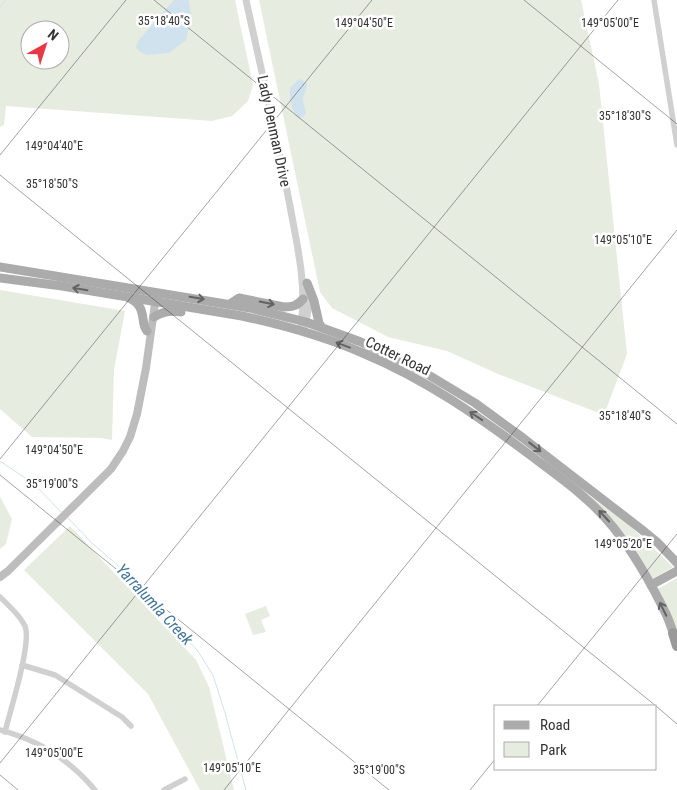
<svg xmlns="http://www.w3.org/2000/svg" width="677" height="790" font-family="'Roboto Condensed',sans-serif">
	<style>
		.green { fill: #e6ecdf; fill-rule: evenodd }
		.water { fill: #cfe2ee }
		.lines { fill: none; stroke-linecap: round; stroke-linejoin: round }
		.stream { stroke: #cfe2ee; stroke-width: 1 }
		.minor { stroke: #d0d0d0; stroke-width: 5.5 }
		.tertiary { stroke: #d0d0d0; stroke-width: 7 }
		.secondary { stroke: #bdbdbd; stroke-width: 8 }
		.primary { stroke: #ababab; stroke-width: 9 }
		.motorway { stroke: #9a9a9a; stroke-width: 10 }
		.oneway { stroke: #636363 }
		.ticks { fill: none; stroke: #333; stroke-width: 1; stroke-opacity: 0.45 }
		.labels { text-anchor: middle; stroke-width: 5; stroke-linejoin: round; paint-order: stroke }
		.street-label { font-size: 15px; fill: #333; stroke: #fff }
		.water-label { font-size: 16px; font-style: italic; fill: #3f7597; stroke: #fff }
		.ticks-label { font-size: 12px; text-anchor: middle; fill: #333; stroke: #fff; stroke-width: 5; stroke-linejoin: round; paint-order: stroke }
	</style>
	<rect width="100%" height="100%" fill="#fff"/>
	<g class="green">
		<path d="M0,0H235L253,85L248,101L232,116L212,121L6,106L4,125L0,127ZM30,30H60V60H30Z"/>
		<path d="M259,0H581L599,84L627,354L604,415L498,374L447,351L388,337L332,308L320,292Z"/>
		<path d="M0,290L125,311L114,370L112,440L101,438L32,437L0,409Z"/>
		<path d="M582,491L626,522L673,567L652,579L626,536Z"/>
		<path d="M0,497L12,519L6,544L0,549Z"/>
		<path d="M70,526L196,660L209,687L234,790H200L148,694L24,570Z"/>
		<path d="M677,578V630L658,589Z"/>
		<path d="M266,606L270,616L261,620L266,632L253,635L245,614Z"/>
	</g>
	<g class="water">
		<path d="M174,0H189L191,19L186,40L169,53L147,55L140,52L136,47L138,41Z"/>
		<path d="M301,79L307,84C307,90 305,92 303,97C302,102 306,108 306,114L299,119C291,111 290,99 290,88L297,81Z"/>
	</g>
	<g class="lines">
		<g class="stream">
			<path d="M0,7L6,0"/>
			<path d="M0,461L34,484L61,512"/>
			<path d="M66,516L92,543L137,582L160,610L197,650L213,675L225,713L246,790"/>
		</g>
		<g class="minor">
			<path d="M654,0L677,145"/>
			<path d="M0,597C9,606 20,615 25,626C32,643 10,711 5,732"/>
			<path d="M22,665L55,675L122,717L131,726"/>
			<path d="M0,730C38,740 70,760 95,790"/>
			<path d="M164,790L185,779"/>
		</g>
		<g class="tertiary">
			<path d="M246,0C261,69 277,137 290,206C297,245 307,285 301,324"/>
			<path d="M305,325L309,306L308,291"/>
		</g>
		<path class="secondary" d="M0,577L8,571L111,469L123,451L130,437L137,414L146,368L156,296"/>
		<g class="primary">
			<path d="M0,267L250,308L306,322L361,342L422,371L475,403L523,438L641,529L658,543L677,563"/>
			<path d="M0,278L62,286L242,316C284,325 326,337 365,354C425,379 478,416 530,455C559,477 590,498 613,527C634,553 651,583 666,614C670,622 672,631 676,639"/>
			<path d="M307,283L314,301L319,323L322,328"/>
			<path d="M129,298C133,300 137,303 139,306C145,314 141,324 147,331"/>
			<path d="M230,304L239,298L284,307C292,307 297,306 303,299"/>
			<path d="M154,317C162,312 171,310 181,312"/>
			<path d="M651,585L677,571"/>
		</g>
		<path class="motorway" d="M673,633L677,646"/>
	</g>
	<defs><path id="oneway-shaft" d="M-6 0H5M1.5-3L5.5 0L1.5 3" fill="none" stroke-width="1.6" stroke-linecap="round" stroke-linejoin="round" transform="scale(1.25)"/></defs>
	<g class="oneway">
		<use href="#oneway-shaft" transform="translate(80 289) rotate(-171)"/>
		<use href="#oneway-shaft" transform="translate(197 298) rotate(9)"/>
		<use href="#oneway-shaft" transform="translate(267 303) rotate(12)"/>
		<use href="#oneway-shaft" transform="translate(343 345) rotate(-160)"/>
		<use href="#oneway-shaft" transform="translate(476 416) rotate(-146)"/>
		<use href="#oneway-shaft" transform="translate(535 447) rotate(38)"/>
		<use href="#oneway-shaft" transform="translate(604 516) rotate(-133)"/>
		<use href="#oneway-shaft" transform="translate(663 609) rotate(-116)"/>
	</g>
	<path class="ticks" d="M154,0L677,424M524,0L677,124M0,155L126,0M0,175L656,706M0,459L372,0M0,475L389,790M537,706L677,534M656,706L677,724M0,763L618,0M0,775L18,790M224,790L677,230M470,790L496,758"/>
	<g class="labels">
		<g class="street-label">
			<text transform="translate(274 131) rotate(78)" y="5">Lady Denman Drive</text>
			<text transform="translate(398 356) rotate(26)" y="5">Cotter Road</text>
		</g>
		<g class="water-label">
			<text transform="translate(155 604) rotate(47)" y="6">Yarralumla Creek</text>
		</g>
	</g>
	<g class="ticks-label">
		<text x="164" y="25">35°18'40"S</text>
		<text x="364" y="27">149°04'50"E</text>
		<text x="610" y="27">149°05'00"E</text>
		<text x="625" y="120">35°18'30"S</text>
		<text x="54" y="150">149°04'40"E</text>
		<text x="52" y="188">35°18'50"S</text>
		<text x="623" y="244">149°05'10"E</text>
		<text x="625" y="420">35°18'40"S</text>
		<text x="54" y="454">149°04'50"E</text>
		<text x="52" y="488">35°19'00"S</text>
		<text x="623" y="548">149°05'20"E</text>
		<text x="54" y="757">149°05'00"E</text>
		<text x="232" y="772">149°05'10"E</text>
		<text x="379" y="774">35°19'00"S</text>
	</g>
	<rect x="494" y="705" width="162" height="65" fill="#ffffff" stroke="#adadad"/>
	<rect x="504" y="721" width="25" height="8" fill="#ababab" stroke="#adadad"/>
	<text x="540" y="730" font-size="15" fill="#333333">Road</text>
	<rect x="504" y="742" width="25" height="15" fill="#e6ecdf" stroke="#adadad"/>
	<text x="540" y="755" font-size="15" fill="#333333">Park</text>
	<g transform="translate(45 45) rotate(39)"><circle r="24" fill="#ffffff" stroke="#adadad"/>
	<path d="M0-4L9 19L0 12L-9 19Z" fill="#e63946"/>
	<text y="-8" font-size="14" font-weight="bold" text-anchor="middle" fill="#333333">N</text>
	</g>
</svg>
